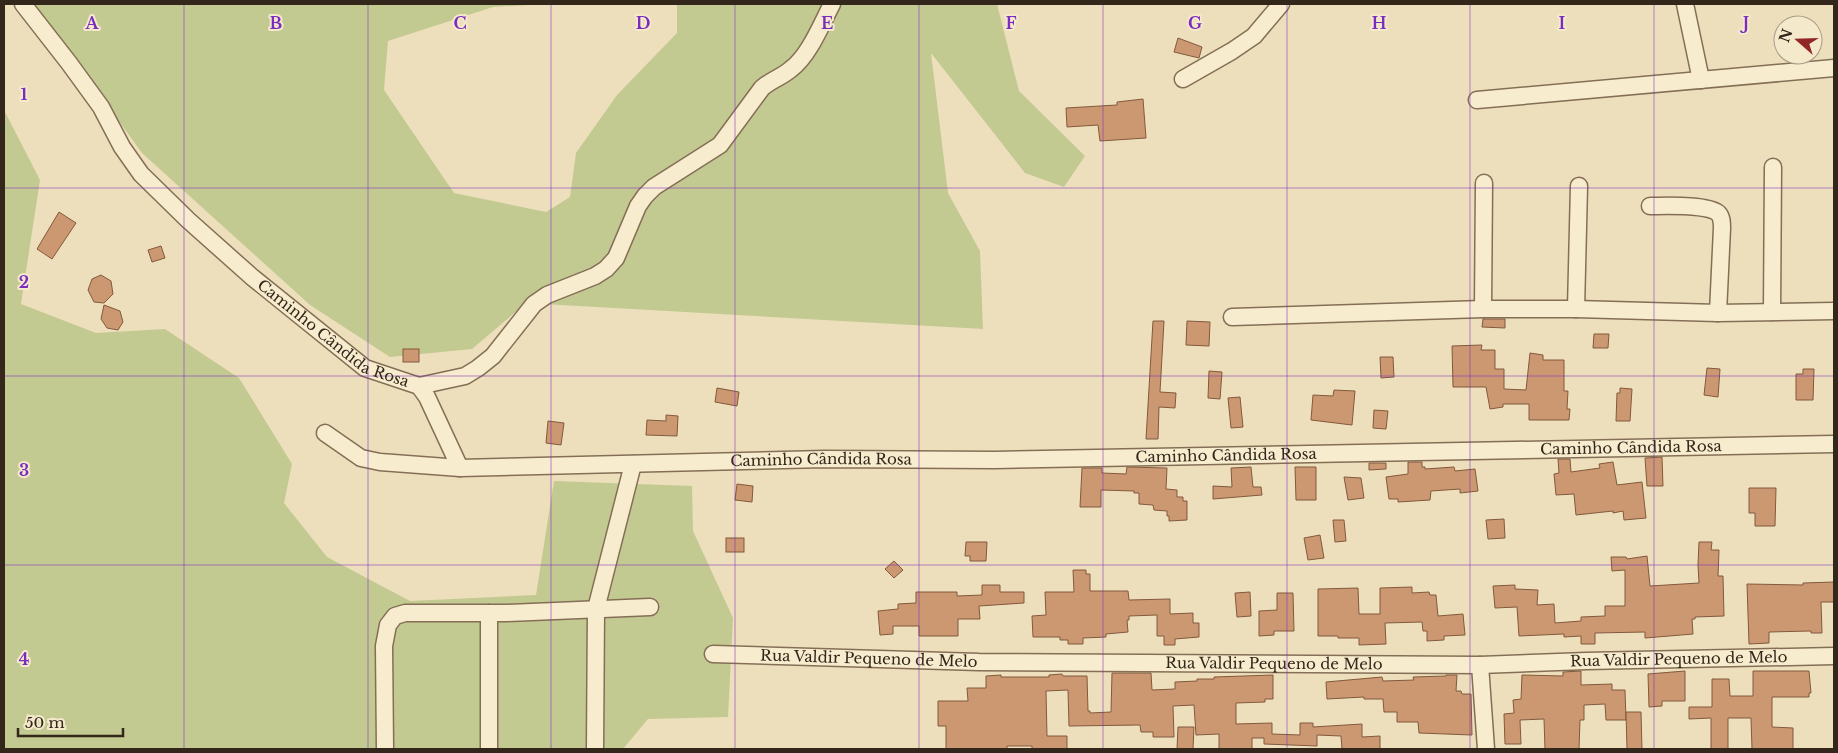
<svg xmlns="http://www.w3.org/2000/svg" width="1838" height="753" font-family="'Libre Baskerville',serif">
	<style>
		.green { fill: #c3ca91 }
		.building { fill: #cb9872; stroke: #83593c }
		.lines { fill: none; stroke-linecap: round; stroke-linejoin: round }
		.street-casing { stroke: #846f56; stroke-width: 19 }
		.street { stroke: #f8eccf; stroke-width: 16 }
		.grid { fill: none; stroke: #7b2cbf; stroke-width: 1; stroke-opacity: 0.55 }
		.labels { text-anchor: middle; stroke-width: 4; stroke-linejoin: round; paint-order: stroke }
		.street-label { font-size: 15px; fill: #33271b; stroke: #f4e9cb }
		.grid-label { font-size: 16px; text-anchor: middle; font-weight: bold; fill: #7b2cbf; stroke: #f4e9cb; stroke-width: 4; stroke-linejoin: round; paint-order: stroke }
	</style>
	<rect width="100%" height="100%" fill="#eddfbc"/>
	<g class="green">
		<path d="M34,4H547L493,7L388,41L384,90L454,193L546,212L570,197L576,153L617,95L677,33V4H997L1019,91L1085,156L1064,187L1025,173L931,53L948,193L980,251L983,329L526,303L472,349L390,357L310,305L142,153Z"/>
		<path d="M4,110L40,180L21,304L96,333L165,329L239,378L292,464L284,503L327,557L410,601L536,595L554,481L692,486L693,531L733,618L728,717L648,719L623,749H4Z"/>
	</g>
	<g class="building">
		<path d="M1178,38L1202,47L1199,58L1174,52Z"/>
		<path d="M1143,99L1146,138L1100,141L1098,125L1067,127L1066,108L1117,105V102Z"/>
		<path d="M59,212L76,223L52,259L37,249Z"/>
		<path d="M161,246L165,258L152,262L148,250Z"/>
		<path d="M101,275L111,281L113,294L104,303L94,302L88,290L92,279Z"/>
		<path d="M104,305L120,311L123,322L118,330L107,328L101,319Z"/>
		<path d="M1483,319H1505V328L1482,327Z"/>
		<path d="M1153,321H1164L1160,392L1176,393L1175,408L1159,407L1158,439H1146Z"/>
		<path d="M1187,321L1210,322L1209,346L1186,345Z"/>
		<path d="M1594,334H1609L1608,348H1593Z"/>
		<path d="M1482,345L1481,350H1495V369H1504V389L1526,390L1530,353L1543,355V360H1564V391H1568L1567,409H1570L1569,420H1529V404H1503V407L1490,409L1486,387H1453L1452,346Z"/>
		<rect x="403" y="349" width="16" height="13"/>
		<path d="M1380,357H1393L1394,377L1381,378Z"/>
		<path d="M1707,368L1720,369L1718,397L1704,395Z"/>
		<path d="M1803,369H1814L1813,400H1796V374H1803Z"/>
		<path d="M1209,371L1222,372L1220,399L1208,398Z"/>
		<path d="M717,388L739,392L737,406L715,402Z"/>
		<path d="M1620,388L1632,389L1630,421H1616L1617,393H1620Z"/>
		<path d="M1334,390L1355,391L1352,425L1311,420L1313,395L1333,396Z"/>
		<path d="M1240,397L1243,427L1231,428L1228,398Z"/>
		<path d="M1374,410L1388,411L1386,429L1373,428Z"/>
		<path d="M666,415L678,416L677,436L646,435L647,420L666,421Z"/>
		<path d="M548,421L564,423L561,445L546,443Z"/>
		<path d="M1662,457L1663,486H1647L1645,458Z"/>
		<path d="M1558,459H1570L1571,472L1600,468L1599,464L1613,462L1617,485L1642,482L1646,518L1624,520L1623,511L1613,513V511L1576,515L1574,494L1556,495L1554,474L1559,473Z"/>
		<path d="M1408,462H1422V467H1425V469L1454,467L1455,471L1475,469L1478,491L1460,493V489L1431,491L1430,500L1398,502V499H1389L1386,477L1408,474Z"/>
		<path d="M1369,463H1386V469L1369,470Z"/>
		<path d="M1127,467L1167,468L1166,489L1177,490V497H1183V501H1187V520L1169,521V516H1167V511L1154,510L1153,505L1139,504V493H1134V491L1101,490V507H1080L1082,468H1102V473L1126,474Z"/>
		<path d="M1251,467L1253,487H1261L1262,495L1213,499V486L1232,487L1231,468Z"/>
		<path d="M1295,467H1316V500H1296Z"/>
		<path d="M1344,477L1361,478L1364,498L1348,500Z"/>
		<path d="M737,484L753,486L752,502L735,500Z"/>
		<path d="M1749,488H1776L1775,526H1755V513H1749Z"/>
		<path d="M1504,519L1505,538L1488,539L1486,520Z"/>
		<path d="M1333,520H1344L1346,541L1335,542Z"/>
		<path d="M1320,535L1324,558L1308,560L1304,538Z"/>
		<rect x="726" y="538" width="18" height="14"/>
		<path d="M966,542H987L986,561H970V556H965Z"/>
		<path d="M1699,542H1712L1711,550H1719L1718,576H1723L1724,616L1695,617V619H1692L1693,634L1645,638V632L1595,633V644H1581V636L1564,637V634L1519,636L1517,607L1495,608L1493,586L1515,585V589L1538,590L1537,605L1554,604L1555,623L1581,621V617L1605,616V606H1625V570L1612,571L1611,557H1626L1627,559L1647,556L1650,586L1699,583L1698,565Z"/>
		<path d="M894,561L903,570L894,578L885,569Z"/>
		<path d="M1073,570H1086V574H1090V591H1128L1129,600L1170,599V614L1193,613V623H1199V637L1175,639V645H1164V636H1157V615L1129,616V620H1127L1128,632L1106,634V637L1083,638V644H1068V640H1060V637H1033L1032,616L1046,615L1045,592H1074Z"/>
		<path d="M1834,582V602H1821L1822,633H1811V631L1769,632V643L1749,644L1747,584L1803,585V583Z"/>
		<path d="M982,585H1000V592H1024V603L979,606L980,619H958V636H919V626H893V634L880,635L878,611L898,609V604L916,603V592H957V596L982,595Z"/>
		<path d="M1412,587V593L1429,592L1430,595H1436L1438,616L1463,614L1465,635L1444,636V640L1427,641V631H1423L1422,622L1385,623L1386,644L1359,645V638H1338V636H1318V589L1358,588L1359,614H1380V588Z"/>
		<path d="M1250,592L1251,616L1237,617L1235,593Z"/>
		<path d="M1277,593H1293L1294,631H1274V635L1259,636V611L1277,610Z"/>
		<path d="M1581,671V685L1612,684V690H1625L1626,720H1606L1605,704L1584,705V720H1580L1579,749H1545L1544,719L1520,720L1521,744H1505L1504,714L1514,713L1513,700L1521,699L1522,675L1563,676V672Z"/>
		<path d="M1685,671V701H1662V706L1649,707L1648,674Z"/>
		<path d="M1753,671H1809L1811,693H1809V697H1772V727L1793,728V749H1752L1751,718H1728V749H1711V718L1689,719V707H1712V679H1729L1730,696H1753Z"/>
		<path d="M1112,673H1151L1152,690L1175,689V682L1197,681V679H1214V677L1273,675V699H1265V702L1236,703V724L1272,723V734L1300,735V723H1313V727L1362,724V737L1380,736V749H1342L1341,736L1317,735V746L1264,744V738H1252V749H1219V734L1196,735L1194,705L1173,706L1174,737H1153V732H1141L1140,725L1069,726L1068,690L1046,691L1047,736H1067V749H1032V746H1007V749H946V726H938V701H968L967,688H986V676L1001,675V677H1049V675L1062,674L1063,676H1087L1088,711H1090V713L1111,712Z"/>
		<path d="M1446,675H1457L1456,691H1461L1462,694H1471L1472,735L1419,733L1418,722H1397V712H1384L1383,699H1364V697L1327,699L1326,682L1382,677L1383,681L1414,680L1413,677L1446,676Z"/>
		<path d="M1626,712H1641L1642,749H1627Z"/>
		<path d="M1178,727H1194L1193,749H1177Z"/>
	</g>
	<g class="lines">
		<g class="street-casing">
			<g id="street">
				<path id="s1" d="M23,4L69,63L101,107L122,147L141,174L188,220L252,277L365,368L419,386L427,397L460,468L825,459L995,460L1834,444"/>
				<path d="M1685,4L1701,80"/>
				<path d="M1183,79L1232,51L1254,36L1281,4"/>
				<path d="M1477,100L1834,68"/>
				<path d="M1650,206C1666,206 1706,204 1718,213C1722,217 1722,223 1722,228L1718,313"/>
				<path d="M1483,309L1484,183"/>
				<path d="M1576,309L1579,186"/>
				<path d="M1772,312L1773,167"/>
				<path d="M1232,317L1483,309H1576L1718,313L1834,311"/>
				<path d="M419,386L465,376L478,368L493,356L534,304L547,295L595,276L606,269L616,258L638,206L645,196L654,187L720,145L762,88C771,80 782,77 791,69C809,56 822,23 832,4"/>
				<path d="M325,433L361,458L380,462L460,468"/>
				<path id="s2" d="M713,654L979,662L1480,665L1586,661L1834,656"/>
				<path d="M1480,665L1486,749"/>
				<path d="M385,749L384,646L388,625L395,616L405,613H506L650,607"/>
				<path d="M489,749V613"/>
				<path d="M595,749L596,609L633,464"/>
			</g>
		</g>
		<use href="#street" class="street"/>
	</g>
	<path class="grid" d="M184,4V749M368,4V749M551,4V749M735,4V749M919,4V749M1103,4V749M1287,4V749M1470,4V749M1654,4V749M4,188H1834M4,376H1834M4,565H1834"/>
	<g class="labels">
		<g class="street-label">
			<text dy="5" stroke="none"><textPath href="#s1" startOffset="459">Caminho Cândida Rosa</textPath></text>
			<text dy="5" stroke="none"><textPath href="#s1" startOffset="1824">Caminho Cândida Rosa</textPath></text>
			<text dy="5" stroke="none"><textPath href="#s1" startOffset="1419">Caminho Cândida Rosa</textPath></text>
			<text dy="5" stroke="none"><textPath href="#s1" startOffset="1014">Caminho Cândida Rosa</textPath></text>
			<text dy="5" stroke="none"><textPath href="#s2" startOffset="156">Rua Valdir Pequeno de Melo</textPath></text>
			<text dy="5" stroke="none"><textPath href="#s2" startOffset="966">Rua Valdir Pequeno de Melo</textPath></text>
			<text dy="5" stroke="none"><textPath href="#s2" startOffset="561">Rua Valdir Pequeno de Melo</textPath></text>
		</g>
	</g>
	<g class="grid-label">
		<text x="92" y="29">A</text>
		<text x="276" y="29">B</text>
		<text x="460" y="29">C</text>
		<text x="643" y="29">D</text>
		<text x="827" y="29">E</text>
		<text x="1011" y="29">F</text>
		<text x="1195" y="29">G</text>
		<text x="1379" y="29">H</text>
		<text x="1562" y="29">I</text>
		<text x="1746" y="29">J</text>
		<text x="24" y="100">1</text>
		<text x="24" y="288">2</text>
		<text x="24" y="476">3</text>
		<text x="24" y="665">4</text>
	</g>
	<rect width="1838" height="753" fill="none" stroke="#33271b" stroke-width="10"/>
	<g transform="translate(1798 40) rotate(290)"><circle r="24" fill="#f4e9cb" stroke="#a79b85"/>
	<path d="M0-4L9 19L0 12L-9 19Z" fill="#922727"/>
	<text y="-8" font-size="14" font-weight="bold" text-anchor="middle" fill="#33271b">N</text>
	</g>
	<path d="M18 728v8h105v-8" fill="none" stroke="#33271b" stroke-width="2.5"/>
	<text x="25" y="728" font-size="15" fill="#33271b" stroke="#f4e9cb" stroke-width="4" paint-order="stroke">50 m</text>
</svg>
